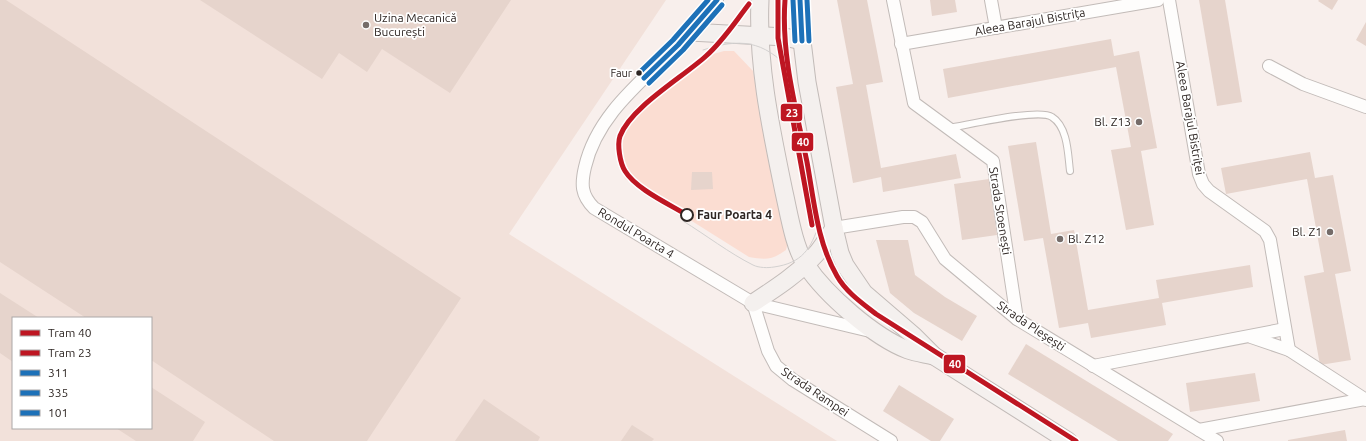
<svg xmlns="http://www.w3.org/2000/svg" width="1366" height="441" font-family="Ubuntu,sans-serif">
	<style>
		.built { fill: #f2e1da; fill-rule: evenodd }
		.green { fill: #fbddd2 }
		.building { fill: #e6d4cc }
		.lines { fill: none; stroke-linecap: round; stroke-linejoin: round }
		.lane-casing { stroke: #c2bbb8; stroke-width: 8 }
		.street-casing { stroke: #c2bbb8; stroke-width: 14 }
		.secondary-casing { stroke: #c2bbb8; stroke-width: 19 }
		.lane { stroke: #fefdfc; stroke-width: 6 }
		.street { stroke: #fefdfc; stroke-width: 12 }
		.secondary { stroke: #f4f0ee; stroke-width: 17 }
		.tram { stroke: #d3d1d0; stroke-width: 1 }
		.bus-1-casing { stroke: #fff; stroke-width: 8 }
		.bus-2-casing { stroke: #fff; stroke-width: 8 }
		.bus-3-casing { stroke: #fff; stroke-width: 8 }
		.bus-1 { stroke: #1d71b8; stroke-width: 5 }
		.bus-2 { stroke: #1d71b8; stroke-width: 5 }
		.bus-3 { stroke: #1d71b8; stroke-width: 5 }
		.tram-1-casing { stroke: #fff; stroke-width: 8 }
		.tram-2-casing { stroke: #fff; stroke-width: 8 }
		.tram-1 { stroke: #be1622; stroke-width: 5 }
		.tram-2 { stroke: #be1622; stroke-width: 5 }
		.poi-dot { fill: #756c69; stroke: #fff; stroke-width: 1.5 }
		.bus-dot { fill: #2e2623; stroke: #fff; stroke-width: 1.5 }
		.stop-dot { fill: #fff; stroke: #2e2623; stroke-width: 2 }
		.labels { text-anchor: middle; stroke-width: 3.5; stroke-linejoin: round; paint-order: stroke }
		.bus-label { font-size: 11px; fill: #2e2623; stroke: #fff; text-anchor: end }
		.poi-label { font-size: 12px; fill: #2e2623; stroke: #fff; text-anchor: start }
		.street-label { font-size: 12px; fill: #2e2623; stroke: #fff }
		.stop-label { font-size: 12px; font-weight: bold; fill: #2e2623; stroke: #fff; text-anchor: start }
		.line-badge { stroke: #fff; stroke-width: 1.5 }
		.badge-label { font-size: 11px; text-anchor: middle; font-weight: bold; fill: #fff }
	</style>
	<rect width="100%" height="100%" fill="#f8efec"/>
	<path class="built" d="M0,0H666L509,234L837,441H0ZM13,318H151V428H13Z"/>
	<path class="green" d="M724,51H734L753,71L768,160L788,242L786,250C772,260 766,260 749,257L625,179C617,157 615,139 627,119L699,61L710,55Z"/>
	<g class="building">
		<path d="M0,0H6L461,298L367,441H274L151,360V318H86L0,262Z"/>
		<path d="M200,0H511L450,93L382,49L367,72L339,53L322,79Z"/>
		<path d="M837,0H867L883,82L866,85L881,168L956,154L961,178L883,192L881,177L853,183L836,87L853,84Z"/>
		<path d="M930,0H955L957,12L932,16Z"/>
		<path d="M1199,0H1225L1242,102L1217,106Z"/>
		<path d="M1319,0H1338L1332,10L1318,1Z"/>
		<path d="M1366,22V46L1356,40Z"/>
		<path d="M1111,39L1114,56L1139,51L1157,148L1141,151L1154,225L1126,230L1111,150L1131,147L1116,67L948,98L943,69Z"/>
		<path d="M1036,142L1051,234L1074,230L1088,310L1159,298L1156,280L1250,265L1253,287L1162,303L1166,325L1091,338L1088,323L1059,328L1043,238L1024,241L1008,146Z"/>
		<path d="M1310,152L1315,178L1333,175L1351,271L1335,274L1351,360L1320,365L1304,276L1324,272L1307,179L1226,194L1221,168Z"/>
		<path d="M692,172H712L713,189L691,190Z"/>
		<path d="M989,179L997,235L962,240L954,184Z"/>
		<path d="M876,240H908L915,275L945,297L977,316L962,341L914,313L890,293Z"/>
		<path d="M0,293L39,318H13V362L0,353Z"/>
		<path d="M1026,344L1173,434L1168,441H1118L1008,374Z"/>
		<path d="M1255,373L1260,401L1190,412L1186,383Z"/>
		<path d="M899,385L954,419L940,441H931L883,411Z"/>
		<path d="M151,387L205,422L193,441H136L116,428H151Z"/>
		<path d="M484,399L540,437L538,441H455Z"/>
		<path d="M632,425L654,439L652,441H621Z"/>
		<path d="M1345,430L1347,441H1288V440Z"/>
	</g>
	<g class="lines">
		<g class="lane-casing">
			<path id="lane" d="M949,128C968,125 1039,108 1052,117C1068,127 1068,155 1070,171"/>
		</g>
		<g class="street-casing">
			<g id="street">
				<path d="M717,0C704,15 692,32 677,46C641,82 597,115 585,167C581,184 581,195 594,208L753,303L870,331"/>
				<path d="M893,0L914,103L993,161L1017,319"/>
				<path d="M991,0L996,28"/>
				<path d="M1169,0L1199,174L1203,184L1209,191L1265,231L1270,240L1289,350"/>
				<path d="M901,44L1158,0"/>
				<path d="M1269,66L1303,84L1366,107"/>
				<path d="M834,228L903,217H914L922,222L945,259L1017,319L1217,441"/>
				<path d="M753,303L768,351L776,366L793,380L891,441"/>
				<path d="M1251,337L1289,350L1366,400"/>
				<path d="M1093,366L1285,329"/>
				<path d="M1199,430L1365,399"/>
			</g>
		</g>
		<g class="secondary-casing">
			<g id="secondary">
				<path d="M760,0C757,65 771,129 784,192C789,214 794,247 806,265C826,295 874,337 908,350C916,353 926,354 934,356"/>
				<path d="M800,0L802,41L807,82L834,228L840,253L845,265L864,293L914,336L934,356L1068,441"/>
				<path d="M690,32L785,37L802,41"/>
				<path d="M753,303C776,288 799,273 817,253C823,246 829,236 834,228"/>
			</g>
		</g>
		<use href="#lane" class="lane"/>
		<use href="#street" class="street"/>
		<use href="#secondary" class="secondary"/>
		<g class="tram">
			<path d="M703,50C739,38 764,40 790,70"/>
			<path d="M683,221C706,235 729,253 753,265C759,268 768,268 774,267C802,263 811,249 819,224"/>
		</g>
		<g class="bus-1-casing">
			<g id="bus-1">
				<path d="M800,0L802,41"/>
				<path d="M644,78L678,45L717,0"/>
			</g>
		</g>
		<g class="bus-2-casing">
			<g id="bus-2">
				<path d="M793,0L795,41"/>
				<path d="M649,83L683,50L722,5"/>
			</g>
		</g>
		<g class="bus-3-casing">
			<g id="bus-3">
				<path d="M807,0L809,41"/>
				<path d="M639,73L673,40L708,0"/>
			</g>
		</g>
		<use href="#bus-1" class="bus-1"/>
		<use href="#bus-2" class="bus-2"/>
		<use href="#bus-3" class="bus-3"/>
		<g class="tram-1-casing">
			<path id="tram-1" d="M785,0C781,55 796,108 807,162C814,200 817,242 837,276C846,292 862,303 876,314L1076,441"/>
		</g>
		<g class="tram-2-casing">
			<g id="tram-2">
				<path d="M778,0V38L812,225"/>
				<path d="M687,215C669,204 636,189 625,171C620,163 617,145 620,136C631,107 683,77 706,56C723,41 735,22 749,4"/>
			</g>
		</g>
		<use href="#tram-1" class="tram-1"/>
		<use href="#tram-2" class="tram-2"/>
	</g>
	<g class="poi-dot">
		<circle cx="366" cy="25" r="4"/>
		<circle cx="1139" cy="122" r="4"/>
		<circle cx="1330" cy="232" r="4"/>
		<circle cx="1060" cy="239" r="4"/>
	</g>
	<circle class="bus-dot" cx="639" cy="73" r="3.5"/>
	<circle class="stop-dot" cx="687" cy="215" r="6"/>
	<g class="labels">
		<g class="bus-label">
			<text x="632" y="77">Faur</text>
		</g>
		<g class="poi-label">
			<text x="374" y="22">Uzina Mecanică<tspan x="374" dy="14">București</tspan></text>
			<text x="1131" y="126" text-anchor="end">Bl. Z13</text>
			<text x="1322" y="236" text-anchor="end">Bl. Z1</text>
			<text x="1068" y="243">Bl. Z12</text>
		</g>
		<g class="street-label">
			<text transform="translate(1030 22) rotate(-10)" y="4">Aleea Barajul Bistrița</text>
			<text transform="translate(1190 118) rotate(80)" y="4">Aleea Barajul Bistriței</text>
			<text transform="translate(1000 211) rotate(81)" y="4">Strada Stoenești</text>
			<text transform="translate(636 233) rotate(31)" y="4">Rondul Poarta 4</text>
			<text transform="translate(1031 326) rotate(34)" y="4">Strada Pleșești</text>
			<text transform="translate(815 392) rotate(34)" y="4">Strada Rampei</text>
		</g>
		<g class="stop-label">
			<text x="697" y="219">Faur Poarta 4</text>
		</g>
	</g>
	<g class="line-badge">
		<rect x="780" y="103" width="23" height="19" rx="4" fill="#be1622"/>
		<rect x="791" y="132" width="23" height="20" rx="4" fill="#be1622"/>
		<rect x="943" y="354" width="23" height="20" rx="4" fill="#be1622"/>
	</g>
	<g class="badge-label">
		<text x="792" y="117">23</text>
		<text x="803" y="146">40</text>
		<text x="955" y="368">40</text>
	</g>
	<rect x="12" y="317" width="140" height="112" fill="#ffffff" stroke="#aba8a7"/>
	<rect x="20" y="330" width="20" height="6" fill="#be1622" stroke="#aba8a7"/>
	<text x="48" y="337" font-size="12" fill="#2e2623">Tram 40</text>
	<rect x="20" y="350" width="20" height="6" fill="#be1622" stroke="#aba8a7"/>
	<text x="48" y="357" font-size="12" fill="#2e2623">Tram 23</text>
	<rect x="20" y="370" width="20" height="6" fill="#1d71b8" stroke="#aba8a7"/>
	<text x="48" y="377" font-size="12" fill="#2e2623">311</text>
	<rect x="20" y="390" width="20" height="6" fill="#1d71b8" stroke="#aba8a7"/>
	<text x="48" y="397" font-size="12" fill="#2e2623">335</text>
	<rect x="20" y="410" width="20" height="6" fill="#1d71b8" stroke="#aba8a7"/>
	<text x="48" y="417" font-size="12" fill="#2e2623">101</text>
</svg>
